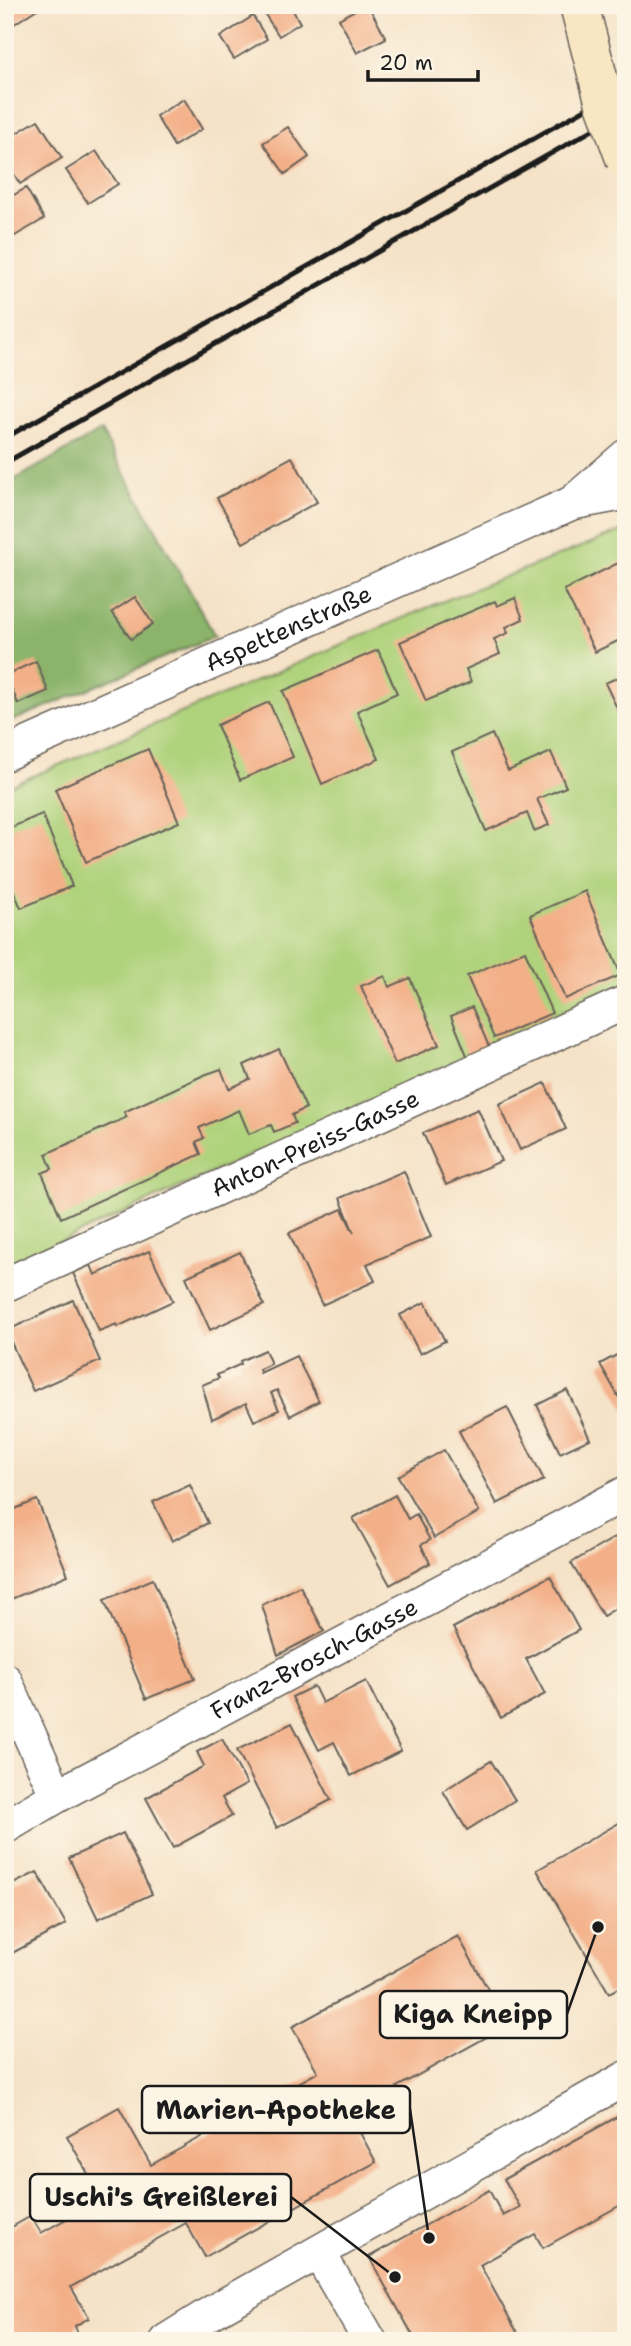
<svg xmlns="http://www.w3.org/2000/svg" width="631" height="2346" font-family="'Shantell Sans',sans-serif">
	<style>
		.green { fill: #afd27b; stroke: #66774c; stroke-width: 2 }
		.forest { fill: #8bb46b; stroke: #546844; stroke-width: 2 }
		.building { fill: #f3af87 }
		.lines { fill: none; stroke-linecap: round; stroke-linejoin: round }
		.street-casing { stroke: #686158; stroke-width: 36 }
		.street { stroke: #fff; stroke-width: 33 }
		.rail { stroke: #1c1c1c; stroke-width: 5 }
		.secondary-bridge-casing { stroke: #686158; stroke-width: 41; stroke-linecap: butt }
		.secondary-bridge { stroke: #f9e7c3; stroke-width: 38 }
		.labels { text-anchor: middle; stroke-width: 6; stroke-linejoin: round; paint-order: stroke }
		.street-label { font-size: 24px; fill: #1c1c1c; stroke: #fcf5e5 }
		.leader { fill: none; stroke: #1c1c1c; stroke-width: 2.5 }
		.callout-dot { fill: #1c1c1c; stroke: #fcf5e5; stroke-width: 2.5 }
		.callout { fill: #fcf5e5; stroke: #1c1c1c; stroke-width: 2.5 }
		.callout-label { font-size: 26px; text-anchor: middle; font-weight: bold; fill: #1c1c1c }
	</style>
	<rect width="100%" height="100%" fill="#fcf5e5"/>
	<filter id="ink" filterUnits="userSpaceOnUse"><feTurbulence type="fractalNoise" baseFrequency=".0143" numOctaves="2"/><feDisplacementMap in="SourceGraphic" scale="14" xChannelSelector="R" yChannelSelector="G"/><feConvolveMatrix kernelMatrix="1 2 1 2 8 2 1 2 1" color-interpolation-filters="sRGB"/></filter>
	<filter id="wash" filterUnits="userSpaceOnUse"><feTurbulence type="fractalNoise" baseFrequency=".00686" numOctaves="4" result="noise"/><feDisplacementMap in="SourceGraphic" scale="28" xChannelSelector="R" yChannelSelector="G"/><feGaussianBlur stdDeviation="1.57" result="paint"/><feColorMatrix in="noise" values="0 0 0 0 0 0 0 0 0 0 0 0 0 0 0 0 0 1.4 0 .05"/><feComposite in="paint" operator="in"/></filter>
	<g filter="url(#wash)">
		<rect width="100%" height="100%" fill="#f5e2c7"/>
		<path class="green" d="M626,529V984L5,1267V788L436,604Z"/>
		<path class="forest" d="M101,431L215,636L5,724V485Z"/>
		<g id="blocks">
			<g class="building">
				<path d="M5,5H43L5,30Z"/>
				<path d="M276,5H290L300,23L279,36L264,13Z"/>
				<path d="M364,5H368L386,38L357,53L339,19Z"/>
				<path d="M253,16L267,39L234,59L220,37Z"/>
				<path d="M184,99L202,129L174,146L156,116Z"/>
				<path d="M38,120L62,158L20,184L5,160V140Z"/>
				<path d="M288,127L309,157L285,174L263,143Z"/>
				<path d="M96,151L118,184L88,203L66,170Z"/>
				<path d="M26,188L44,219L8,240L5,235V200Z"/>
				<path d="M292,457L317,502L243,543L217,498Z"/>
				<path d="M626,559V637L595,652L564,590Z"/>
				<path d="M135,597L153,624L131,639L112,612Z"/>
				<path d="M515,598L523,619L506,627L508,633L494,639L500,654L466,669L471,682L426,701L400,642L495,601L497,606Z"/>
				<path d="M378,650L397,693L357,711L379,759L322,784L283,691Z"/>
				<path d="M36,661L48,691L18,704L6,675Z"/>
				<path d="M626,674V727L605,683Z"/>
				<path d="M269,702L293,757L240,780L217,725Z"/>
				<path d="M492,734L508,771L551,752L566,787L537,799L549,825L534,831L527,813L486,831L452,752Z"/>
				<path d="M148,749L179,822L86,862L55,789Z"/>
				<path d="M42,814L72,886L21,908L5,871V830Z"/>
				<path d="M585,891L621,975L565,999L530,915Z"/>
				<path d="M525,951L552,1013L494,1038L467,976Z"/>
				<path d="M385,976L389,987L410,978L439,1045L395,1064L361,986Z"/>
				<path d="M472,1007L490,1049L468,1058L451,1016Z"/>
				<path d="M279,1049L306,1108L292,1115L295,1123L274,1132L271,1125L249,1134L239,1110L199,1128L204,1138L196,1142L201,1154L61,1218L42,1173L52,1169L46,1154L127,1117L124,1112L204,1075L221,1069L229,1089L250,1079L244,1065Z"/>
				<path d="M545,1083L566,1129L520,1150L499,1104Z"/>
				<path d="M478,1109L501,1161L446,1185L423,1133Z"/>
				<path d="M404,1171L431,1237L367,1264L375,1281L322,1305L289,1233L342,1209L354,1233L340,1198Z"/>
				<path d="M149,1251L173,1301L117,1327V1324L99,1331L73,1273L91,1265L95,1275Z"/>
				<path d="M240,1252L264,1305L210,1330L186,1277Z"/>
				<path d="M73,1300L100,1361L33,1391L6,1331Z"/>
				<path d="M425,1302L445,1341L420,1354L400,1315Z"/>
				<path d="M265,1350L271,1364L259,1369L260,1373L296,1356L319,1401L290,1416L277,1390L271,1393L279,1410L254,1421L246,1403L212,1419L202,1385L219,1378L217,1375L241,1364L240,1361Z"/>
				<path d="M626,1350V1410L600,1364Z"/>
				<path d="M567,1390L590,1439L560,1453L537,1405Z"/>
				<path d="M507,1407L544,1480L497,1504L459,1431Z"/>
				<path d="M444,1450L479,1512L434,1538L398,1476Z"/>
				<path d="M190,1485L208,1523L172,1541L153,1502Z"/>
				<path d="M395,1495L408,1519L416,1514L430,1540L421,1545L430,1563L390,1585L353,1518Z"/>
				<path d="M37,1500L68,1575L9,1600L5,1591V1513Z"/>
				<path d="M626,1531V1602L603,1616L571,1563Z"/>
				<path d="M550,1576L579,1630L526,1659L545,1694L501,1718L453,1628Z"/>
				<path d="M153,1579L195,1679L146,1699L104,1600Z"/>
				<path d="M300,1586L324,1631L278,1655L262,1605Z"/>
				<path d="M366,1681L401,1751L351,1776L334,1742L319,1750L292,1697L314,1686L322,1703Z"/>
				<path d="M292,1723L331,1800L277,1828L237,1750Z"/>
				<path d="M222,1739L247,1784L222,1798L232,1816L173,1848L146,1798L204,1766L197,1752Z"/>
				<path d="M491,1761L515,1800L467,1830L443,1791Z"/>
				<path d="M626,1819V1984L609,1993L537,1870Z"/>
				<path d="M123,1833L152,1894L98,1919L69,1858Z"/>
				<path d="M37,1872L66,1924L5,1957V1888Z"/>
				<path d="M458,1936L508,2025L397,2087L407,2105L359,2131L376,2162L205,2257L186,2223L71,2287L89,2318L75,2326L81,2341H6L5,2231L31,2216L41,2233L102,2199L67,2136L119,2107L151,2165L318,2072L292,2027Z"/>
				<path d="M626,2112V2202L543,2248L535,2234L480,2265L522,2341H416L369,2257L489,2190L503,2216L520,2207L504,2179Z"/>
			</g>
		</g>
	</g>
	<g filter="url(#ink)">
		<use href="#blocks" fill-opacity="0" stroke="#686158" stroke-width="2"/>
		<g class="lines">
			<g class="street-casing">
				<g id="street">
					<path d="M572,503L626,456"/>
					<path id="s1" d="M5,754L572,503L626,493"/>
					<path id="s2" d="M5,1285L626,1002"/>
					<path d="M5,1680L57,1796"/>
					<path id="s3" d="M5,1827L57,1796L626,1493"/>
					<path d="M319,2253L370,2341"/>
					<path d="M166,2341L214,2311L626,2078"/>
				</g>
			</g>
			<use href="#street" class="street"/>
			<g class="rail">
				<path d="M5,438L626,86"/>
				<path d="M5,463L626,111"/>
			</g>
			<g class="secondary-bridge-casing">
				<path id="secondary-bridge" d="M579,5L605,104L626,161"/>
			</g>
			<use href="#secondary-bridge" class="secondary-bridge"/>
		</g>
	</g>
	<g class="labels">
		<g class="street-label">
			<text dy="8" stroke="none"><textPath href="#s1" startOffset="310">Aspettenstraße</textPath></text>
			<text dy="8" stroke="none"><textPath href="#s2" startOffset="341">Anton-Preiss-Gasse</textPath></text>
			<text dy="8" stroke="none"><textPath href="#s3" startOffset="352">Franz-Brosch-Gasse</textPath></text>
		</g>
	</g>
	<path class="leader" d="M598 1927L567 2014M429 2238L410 2109M395 2277L291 2197"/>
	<g class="callout-dot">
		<circle cx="598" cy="1927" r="7"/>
		<circle cx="429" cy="2238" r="7"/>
		<circle cx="395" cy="2277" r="7"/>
	</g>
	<g class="callout">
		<rect x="380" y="1991" width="187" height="47" rx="7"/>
		<rect x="142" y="2086" width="268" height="47" rx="7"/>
		<rect x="30" y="2174" width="261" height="47" rx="7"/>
	</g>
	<g class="callout-label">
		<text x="473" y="2023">Kiga Kneipp</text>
		<text x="276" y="2119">Marien-Apotheke</text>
		<text x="161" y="2206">Uschi's Greißlerei</text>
	</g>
	<rect width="631" height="2346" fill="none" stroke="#fcf5e5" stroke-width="28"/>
	<path d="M368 70v10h110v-10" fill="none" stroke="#1c1c1c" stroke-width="3.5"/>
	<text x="379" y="70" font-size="21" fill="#1c1c1c" stroke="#fcf5e5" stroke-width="5" paint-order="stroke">20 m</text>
</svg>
